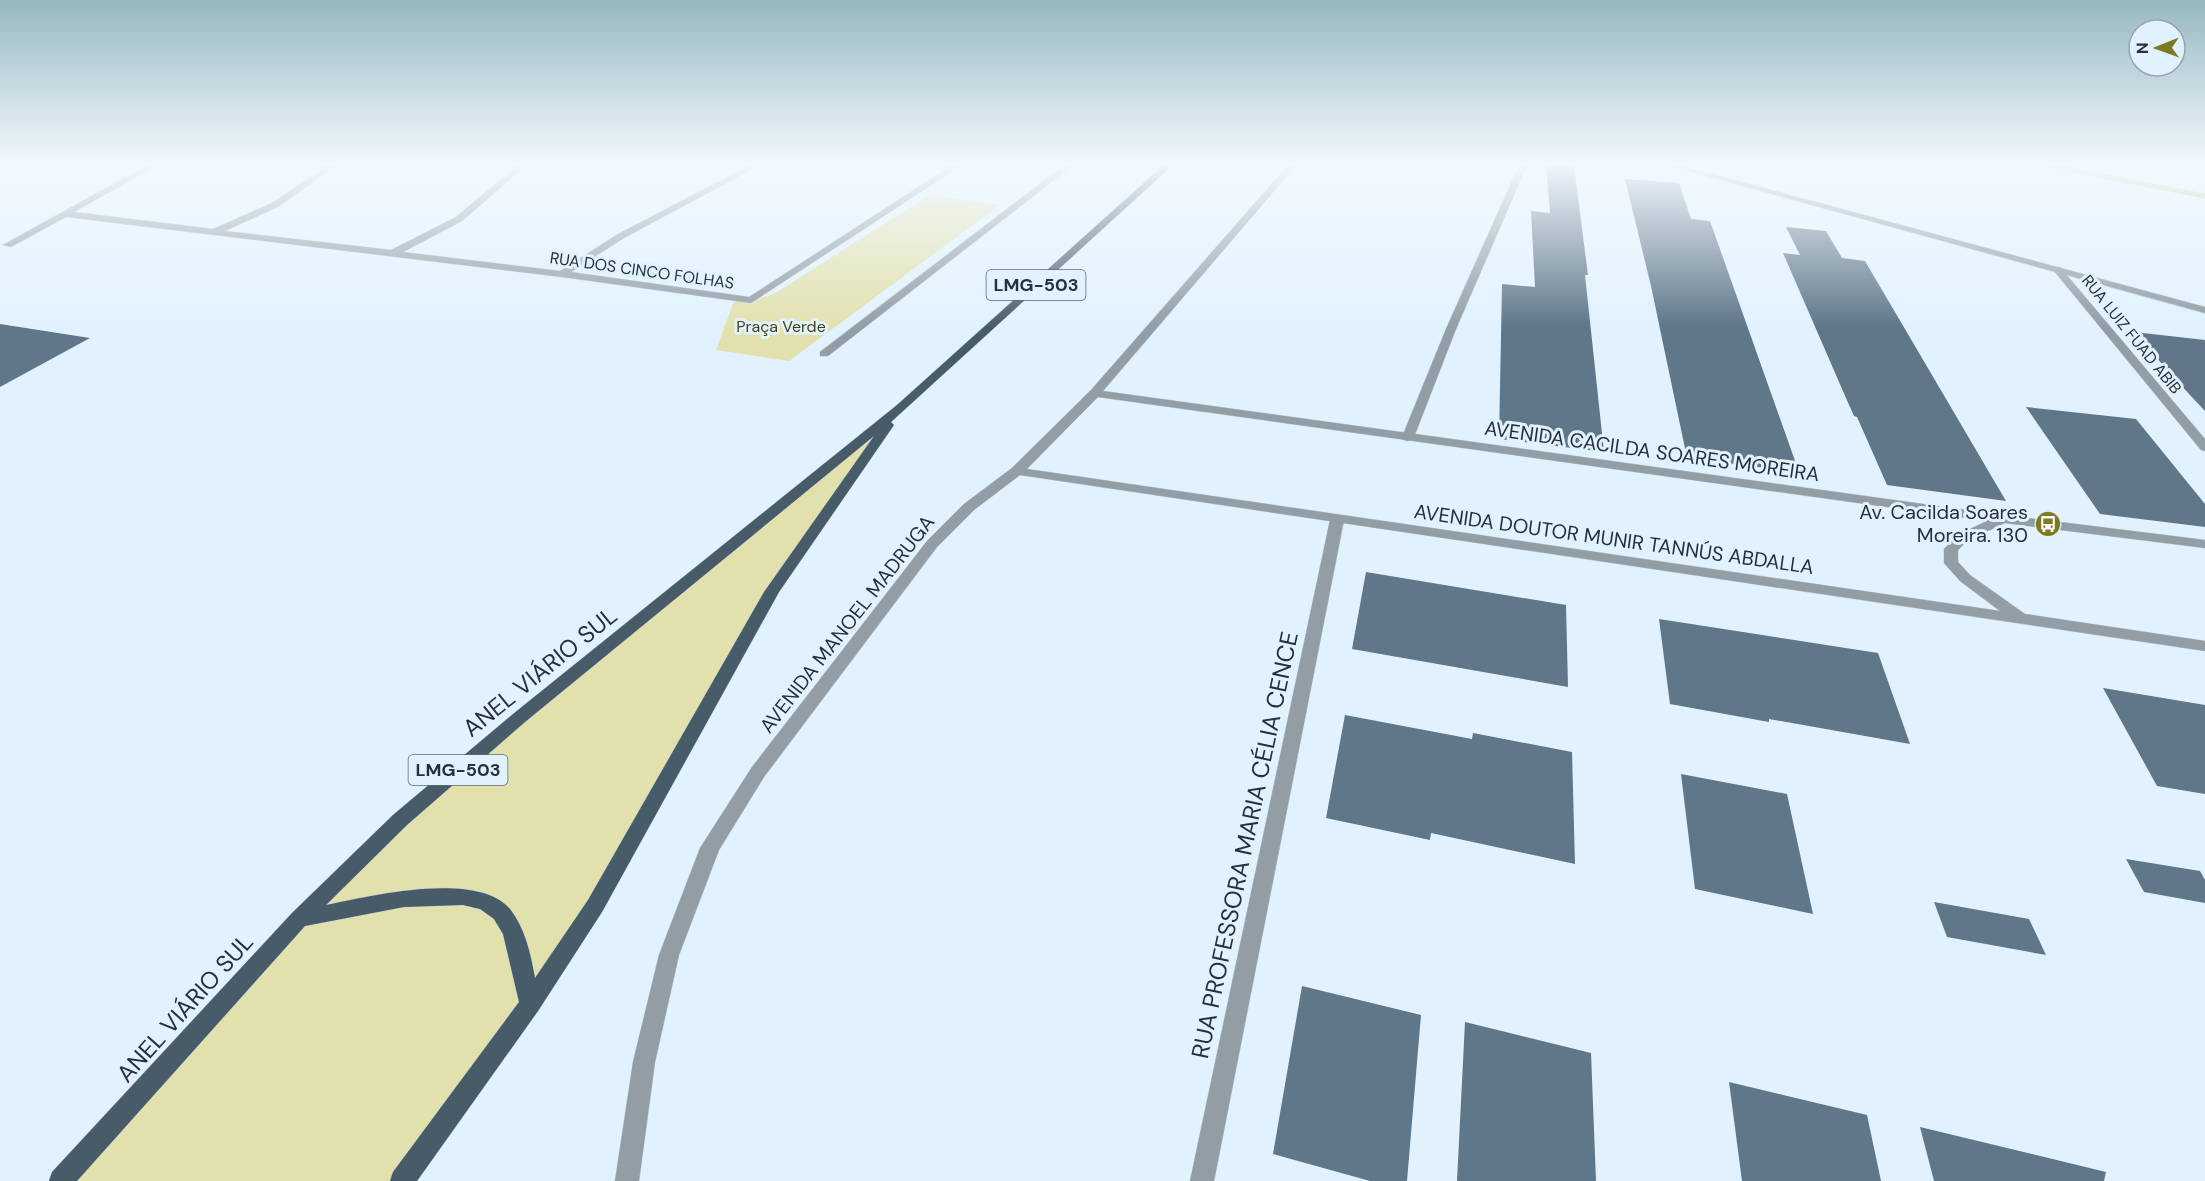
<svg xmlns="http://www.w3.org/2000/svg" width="2205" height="1181" font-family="'DM Sans',sans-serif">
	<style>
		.green { fill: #e2e1ae }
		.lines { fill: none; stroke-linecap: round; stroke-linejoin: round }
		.stream { stroke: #bfbe81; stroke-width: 5 }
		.building { fill: #5f7789 }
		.minor-casing { stroke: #bfcfda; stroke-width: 1 }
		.tertiary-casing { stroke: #bfcfda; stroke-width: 1 }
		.primary-casing { stroke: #bfcfda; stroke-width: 1 }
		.minor { fill: #929da6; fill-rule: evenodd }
		.tertiary { fill: #929da6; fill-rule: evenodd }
		.primary { fill: #475b69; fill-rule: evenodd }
		.labels { text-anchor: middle; stroke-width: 6; stroke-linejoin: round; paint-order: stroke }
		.far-street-label { font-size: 16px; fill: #263038; stroke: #e1f2fe }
		.far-park-label { font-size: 16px; fill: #434112; stroke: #e1f2fe }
		.shield { fill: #e1f2fe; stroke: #5e6a73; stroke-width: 1.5 }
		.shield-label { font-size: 18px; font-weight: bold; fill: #263038 }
		.street-label { font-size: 20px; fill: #263038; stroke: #e1f2fe }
		.poi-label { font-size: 20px; fill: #263038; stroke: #e1f2fe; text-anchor: end }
		.near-street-label { font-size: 24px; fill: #263038; stroke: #e1f2fe }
	</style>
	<rect width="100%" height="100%" fill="#e1f2fe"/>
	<g class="green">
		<path d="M929,195L1000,205L789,361L716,350L735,298C751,300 762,299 777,292Z"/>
		<path d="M901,408L772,592L595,906L402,1181H61L400,820Z"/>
	</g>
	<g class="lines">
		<path class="stream" d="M2036,163L2205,196"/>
	</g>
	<g class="building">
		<path d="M1546,164L1574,166L1588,275H1585L1604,452L1499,439L1502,284L1535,287L1531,211L1550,213Z"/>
		<path d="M1625,179L1679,183L1691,219L1710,221L1799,472L1687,458L1651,286Z"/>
		<path d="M1786,227L1826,231L1842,258L1865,261L2006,501L1887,485L1857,417L1854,416L1846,398L1783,253L1800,255Z"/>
		<path d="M0,324L90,338L0,387Z"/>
		<path d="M2134,332L2205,340V411L2176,380Z"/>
		<path d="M2026,407L2136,419L2205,504V527L2100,514Z"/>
		<path d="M1366,572L1566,605L1568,687L1352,649Z"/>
		<path d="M1659,619L1878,653L1910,744L1769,719V722L1670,704Z"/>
		<path d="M2103,688L2205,705V794L2157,786Z"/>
		<path d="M1345,715L1472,739L1473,733L1572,752L1575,864L1431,833L1430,840L1326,818Z"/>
		<path d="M1681,774L1787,794L1813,914L1695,889Z"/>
		<path d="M2126,859L2200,871L2205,880V903L2144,892Z"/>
		<path d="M1934,902L2029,919L2046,955L1947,937Z"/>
		<path d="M1302,986L1421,1015L1407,1181H1370L1273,1154Z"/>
		<path d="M1465,1022L1591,1053L1596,1181H1457Z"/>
		<path d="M1729,1082L1867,1115L1881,1181H1742Z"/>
		<path d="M1920,1127L2106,1172L2104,1181H1934Z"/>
	</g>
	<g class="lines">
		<g class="minor-casing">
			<g id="minor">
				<path d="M151,163H161L74,212L213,229L272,203L331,163H340L278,207L225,231L391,250L456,217L520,163H529L462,221L403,252L560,271L618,234L754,163H764L624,238L571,272L749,297L955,163H965L751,303L562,277L66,217L11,247L3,245Z"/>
				<path d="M1067,163H1076L828,356H820V352Z"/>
				<path d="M1520,163H1528L1456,329L1414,437L1408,441L1404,440L1402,437L1446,329Z"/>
				<path d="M2054,267H2060L2205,439V451L2201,450L2054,271Z"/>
				<path d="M1337,516L1344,520L1214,1181H1190L1330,520Z"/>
			</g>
		</g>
		<g class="tertiary-casing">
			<g id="tertiary">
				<path d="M1290,163H1298L1103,391L2003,515L2205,540V548L2005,523L1967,541L1958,550V562L1970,575L2025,614L2205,641V651L1020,475L974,510L937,547L764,777L719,850L679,955L655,1062L639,1181H615L633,1062L659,955L700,848L752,767L927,541L964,504L1012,468L1091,390ZM1098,397L1987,521L1957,535L1944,549V563L1960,581L2000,611L1027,469Z"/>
				<path d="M1659,163H1672L2205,307V313Z"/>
			</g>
		</g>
		<g class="primary-casing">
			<path id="primary" d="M1166,163H1175L891,422L894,425L779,592L602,912L538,1011L417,1181H390L393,1172L519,1002L503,934L494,919L480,909L463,905L404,907L305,926L77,1181H49L52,1172L292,913L393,815L513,714L897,405ZM874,436L764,592L588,900L535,978C531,955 525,928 510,909C477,870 370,896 326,905L407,825L525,722Z"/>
		</g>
		<use href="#minor" class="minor"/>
		<use href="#tertiary" class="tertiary"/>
		<use href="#primary" class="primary"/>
	</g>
	<linearGradient id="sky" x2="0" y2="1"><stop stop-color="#97b8bf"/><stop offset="0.5" stop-color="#f2f9ff"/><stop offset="1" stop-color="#f2f9ff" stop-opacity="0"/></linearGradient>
	<rect width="2205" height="328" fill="url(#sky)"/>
	<defs>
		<g id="bus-disc" transform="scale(1.35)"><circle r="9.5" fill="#7e7a21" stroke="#e1f2fe"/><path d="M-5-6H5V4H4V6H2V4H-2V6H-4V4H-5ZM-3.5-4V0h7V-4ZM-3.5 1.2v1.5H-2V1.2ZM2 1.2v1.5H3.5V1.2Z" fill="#fff"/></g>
	</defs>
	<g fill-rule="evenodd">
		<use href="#bus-disc" x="2048" y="524"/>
	</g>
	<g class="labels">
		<g class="far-street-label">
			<text transform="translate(642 270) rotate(8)" y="6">RUA DOS CINCO FOLHAS</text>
			<text transform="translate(2132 334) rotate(51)" y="6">RUA LUIZ FUAD ABIB</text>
		</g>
		<g class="far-park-label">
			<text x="781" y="332">Praça Verde</text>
		</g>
		<g class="shield">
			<rect x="986.5" y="270" width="99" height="30" rx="4.5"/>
			<rect x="408.5" y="755" width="99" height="30" rx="4.5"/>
		</g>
		<g class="shield-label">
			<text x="1036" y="291">LMG-503</text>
			<text x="458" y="776">LMG-503</text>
		</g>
		<g class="street-label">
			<text transform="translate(1652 451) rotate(8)" y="7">AVENIDA CACILDA SOARES MOREIRA</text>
			<text transform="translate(1614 539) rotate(8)" y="7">AVENIDA DOUTOR MUNIR TANNÚS ABDALLA</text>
			<text transform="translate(847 624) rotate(-52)" y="7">AVENIDA MANOEL MADRUGA</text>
		</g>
		<g class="poi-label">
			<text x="2028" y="519">Av. Cacilda Soares<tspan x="2028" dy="23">Moreira. 130</tspan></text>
		</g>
		<g class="near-street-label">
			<text transform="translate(540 672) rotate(-39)" y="8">ANEL VIÁRIO SUL</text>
			<text transform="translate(1245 845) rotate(-78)" y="8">RUA PROFESSORA MARIA CÉLIA CENCE</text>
			<text transform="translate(185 1008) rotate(-48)" y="8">ANEL VIÁRIO SUL</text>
		</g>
	</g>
	<g transform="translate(2157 48) rotate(269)"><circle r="28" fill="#e1f2fe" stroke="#96a4af" stroke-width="1.5"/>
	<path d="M0-4.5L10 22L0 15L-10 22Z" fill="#7e7a21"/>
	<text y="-9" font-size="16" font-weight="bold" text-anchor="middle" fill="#263038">N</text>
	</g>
</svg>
